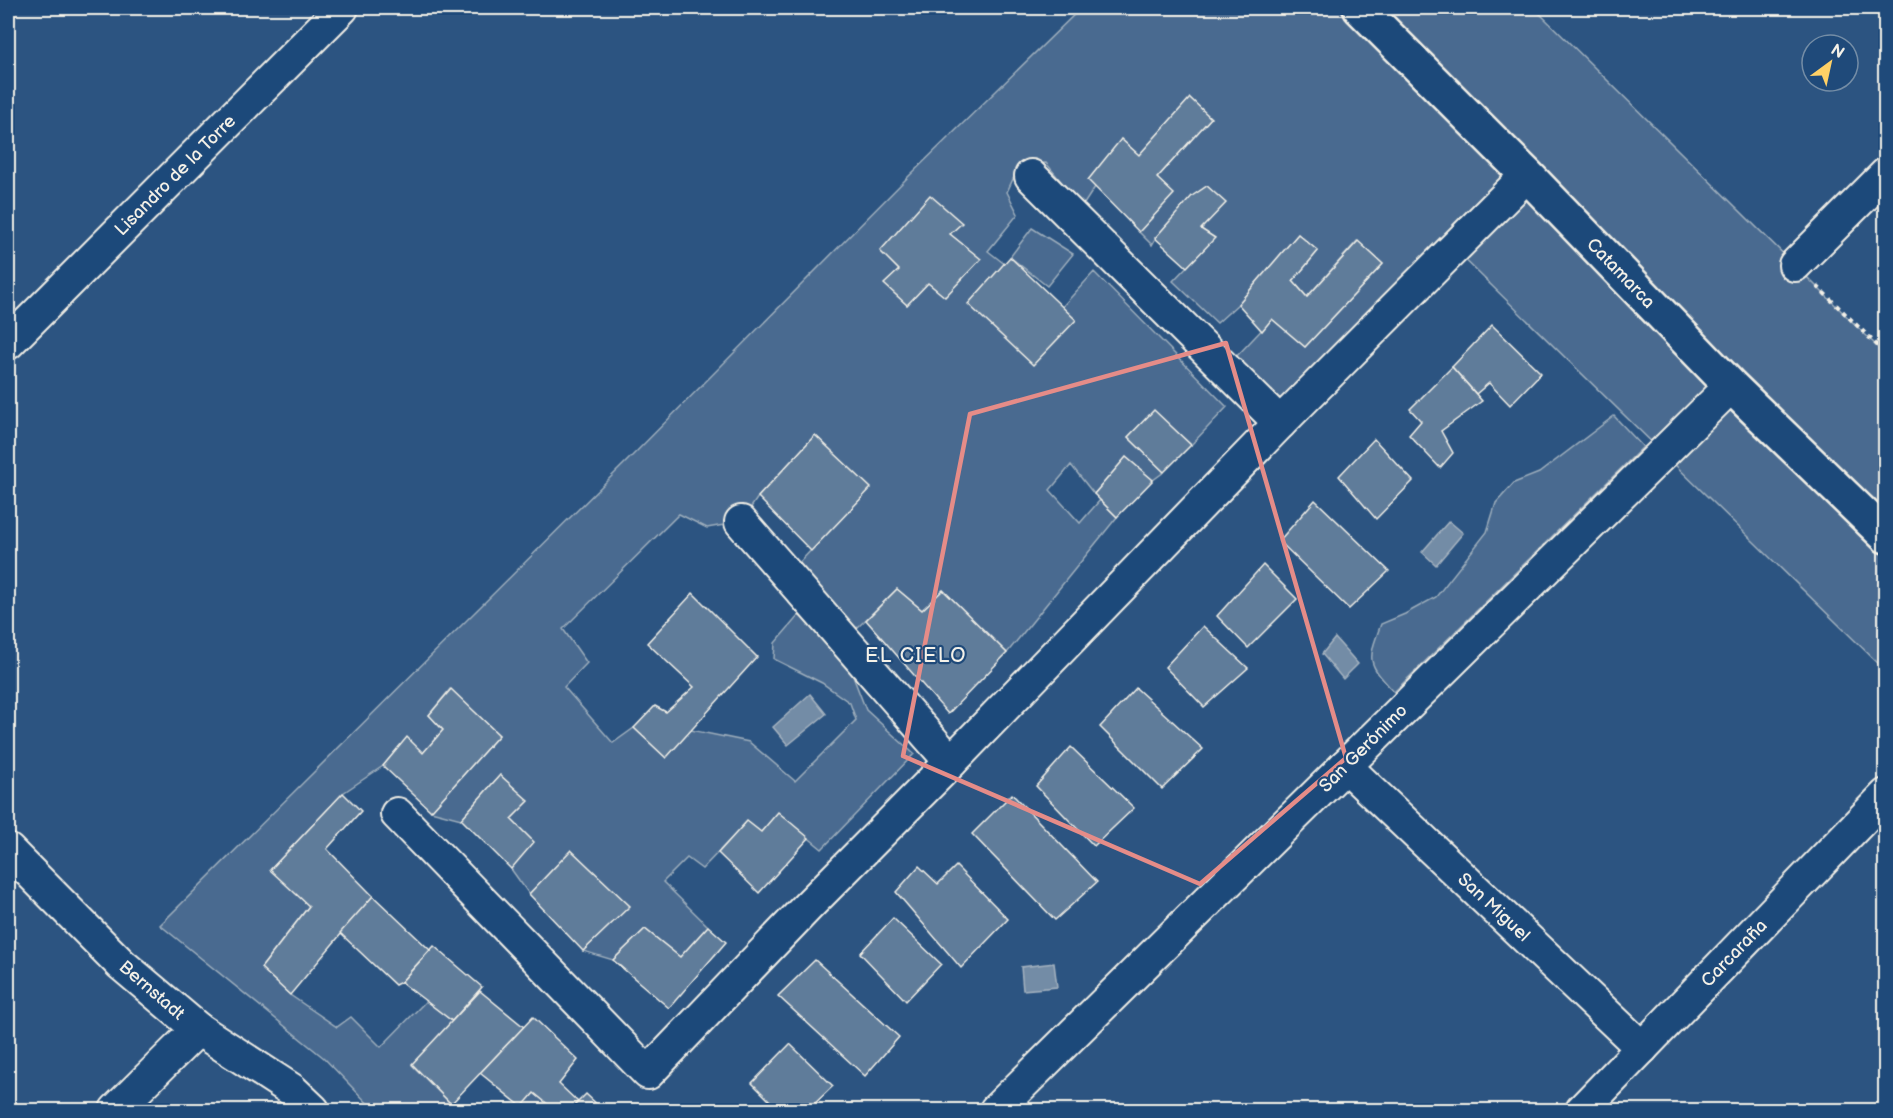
<svg xmlns="http://www.w3.org/2000/svg" width="1893" height="1118" font-family="'Balsamiq Sans',sans-serif">
	<style>
		.green { fill: #496b90; stroke: #9eaebc; stroke-width: 1.5; fill-rule: evenodd }
		.water { fill: #738ca6; stroke: #a7b4c0; stroke-width: 1.5 }
		.building { fill: #5e7b9a; stroke: #f4f1e8; stroke-width: 1.5 }
		.lines { fill: none; stroke-linecap: round; stroke-linejoin: round }
		.street-casing { stroke: #f4f1e8; stroke-width: 36 }
		.primary-casing { stroke: #f4f1e8; stroke-width: 38 }
		.path { stroke: #f4f1e8; stroke-width: 4; stroke-dasharray: 4.5 4.5; stroke-linecap: butt }
		.street { stroke: #1f4a7a; stroke-width: 32 }
		.primary { stroke: #1f4a7a; stroke-width: 33 }
		.marked { fill: none; stroke: #e58c88; stroke-width: 4.5; stroke-linejoin: round }
		.labels { text-anchor: middle; stroke-width: 4.5; stroke-linejoin: round; paint-order: stroke }
		.street-label { font-size: 18px; fill: #f4f1e8; stroke: #1f4a7a }
		.neighbourhood-label { font-size: 20px; letter-spacing: 1.5px; fill: #f4f1e8; stroke: #1f4a7a }
	</style>
	<rect width="100%" height="100%" fill="#2c5481"/>
	<filter id="ink" filterUnits="userSpaceOnUse"><feTurbulence type="fractalNoise" baseFrequency=".0167" numOctaves="2"/><feDisplacementMap in="SourceGraphic" scale="12" xChannelSelector="R" yChannelSelector="G"/><feConvolveMatrix kernelMatrix="1 2 1 2 8 2 1 2 1" color-interpolation-filters="sRGB"/></filter>
	<g filter="url(#ink)">
		<g class="green">
			<path d="M1081,8H1534L1885,354V670L1445,240L1277,403L1234,359L1272,319L1305,347L1383,264L1357,241L1307,297L1293,281L1318,251L1298,234L1238,304L1217,323L1173,281L1214,238L1201,229L1225,203L1207,186L1192,197L1156,238L1152,245L1139,232L1173,194L1157,178L1210,119L1190,98L1139,155L1121,139L1095,187L1084,204L1073,196L1046,163L1020,164L1007,192L1018,214L988,251L1076,320L1062,307L1094,272L1227,407L1191,445L1154,411L1128,437L1164,472L1153,480L1126,457L1094,494L1071,465L1050,490L1080,523L1100,500L1117,517L1007,653L943,590L922,610L897,589L854,631L797,565L870,488L815,435L758,497L741,522L707,528L679,514L563,629L587,663L564,687L613,743L634,728L666,758L691,730L749,742L795,781L856,720L850,703L822,683L774,659L775,643L799,615L824,638L849,666L866,710L914,754L822,849L778,813L761,832L747,822L702,869L687,858L663,882L708,926L680,957L645,929L613,960L583,951L629,906L571,850L529,894L511,869V819L528,801L500,775L461,819L431,811L499,735L450,689L429,715L443,730L423,753L407,738L383,766L343,793L271,869L309,906L261,968L290,995L337,1027L351,1017L381,1047L426,1001L452,1021L412,1065L451,1104L446,1110H374L324,1058L160,925L627,461L908,177ZM950,234L980,259L945,296L928,283L907,305L885,284L899,270L881,251Z"/>
			<path d="M1032,228L1073,254L1047,286L1010,257Z"/>
			<path d="M1614,416L1643,447L1394,692C1367,662 1367,662 1381,624L1405,614L1436,597L1487,532L1496,503L1514,483L1539,473Z"/>
			<path d="M534,1093L555,1110H518Z"/>
		</g>
		<g class="water">
			<path d="M1449,521L1463,533L1436,565L1422,552Z"/>
			<path d="M1335,638L1358,664L1343,679L1322,654Z"/>
			<path d="M810,694L826,714L788,745L773,727Z"/>
			<path d="M1054,963L1057,987L1023,990L1021,967Z"/>
		</g>
		<g class="building">
			<path d="M1190,98L1211,118L1157,178L1174,194L1139,232L1088,180L1121,139L1139,155Z"/>
			<path d="M1207,186L1226,203L1201,229L1215,238L1187,267L1155,238L1192,196Z"/>
			<path d="M930,195L962,223L950,234L981,259L945,297L928,283L907,305L884,284L899,270L880,251Z"/>
			<path d="M1298,234L1318,251L1293,281L1307,297L1358,241L1383,264L1305,347L1272,319L1262,331L1238,304Z"/>
			<path d="M1010,257L1076,320L1033,365L968,304Z"/>
			<path d="M1492,325L1541,373L1510,405L1489,383L1476,394L1452,367Z"/>
			<path d="M1452,367L1482,401L1441,431L1453,453L1440,468L1409,435L1421,421L1410,409Z"/>
			<path d="M1154,410L1191,445L1164,472L1128,437Z"/>
			<path d="M815,435L871,488L811,551L758,497Z"/>
			<path d="M1374,439L1413,481L1376,519L1339,476Z"/>
			<path d="M1126,457L1153,480L1117,517L1094,494Z"/>
			<path d="M1315,500L1389,571L1349,609L1279,541Z"/>
			<path d="M1263,565L1297,599L1248,648L1217,616Z"/>
			<path d="M897,589L922,610L943,590L1007,653L948,714L866,620Z"/>
			<path d="M693,593L757,657L666,758L634,728L655,706L666,712L694,687L647,643Z"/>
			<path d="M1203,626L1248,668L1204,707L1165,667Z"/>
			<path d="M1136,688L1203,749L1162,789L1100,727Z"/>
			<path d="M451,689L499,735L431,811L383,766L407,737L423,753L443,730L429,715Z"/>
			<path d="M1071,747L1134,808L1094,846L1036,786Z"/>
			<path d="M500,775L529,801L511,819L534,842L511,869L461,819Z"/>
			<path d="M343,793L361,811L327,849L373,896L290,995L261,968L309,906L270,870Z"/>
			<path d="M1012,794L1097,882L1055,920L972,834Z"/>
			<path d="M778,812L809,838L759,893L718,853L747,821L761,832Z"/>
			<path d="M571,850L630,906L583,951L529,894Z"/>
			<path d="M919,866L938,884L956,866L1008,919L961,968L896,892Z"/>
			<path d="M373,896L430,950L401,982L395,985L340,933Z"/>
			<path d="M893,918L941,964L906,1001L860,953Z"/>
			<path d="M708,926L726,942L669,1008L613,960L645,929L680,957Z"/>
			<path d="M434,946L482,987L452,1021L401,982Z"/>
			<path d="M815,960L899,1037L865,1076L778,996Z"/>
			<path d="M480,991L524,1027L451,1104L412,1064Z"/>
			<path d="M533,1017L578,1060L559,1084L578,1102L570,1110H555L534,1093L522,1107L480,1073Z"/>
			<path d="M790,1044L833,1086L808,1110H779L752,1083Z"/>
			<path d="M586,1094L603,1110H570Z"/>
		</g>
		<g class="lines">
			<g class="street-casing">
				<g id="street">
					<path d="M1031,176L1280,423"/>
					<path d="M1795,265L1886,174"/>
					<path d="M8,343L342,8"/>
					<path d="M741,522L951,762"/>
					<path d="M1345,766L1642,1048"/>
					<path d="M397,814L648,1073L810,904L951,762L1280,423L1527,175"/>
					<path d="M8,850L121,964L198,1029L292,1090L313,1110"/>
					<path d="M116,1110L198,1029"/>
					<path d="M996,1110L1731,386"/>
					<path d="M1582,1110L1886,795"/>
				</g>
			</g>
			<g class="primary-casing">
				<path id="primary" d="M1360,8L1527,175L1731,386L1886,536"/>
			</g>
			<path class="path" d="M1817,286L1886,354"/>
			<use href="#street" class="street"/>
			<use href="#primary" class="primary"/>
		</g>
	</g>
	<path class="marked" d="M1226,343L1346,758L1200,884L903,756L970,414Z"/>
	<g class="labels">
		<g class="street-label">
			<text transform="translate(175 175) rotate(-45)" y="6">Lisandro de la Torre</text>
			<text transform="translate(1621 273) rotate(46)" y="6">Catamarca</text>
			<text transform="translate(1363 748) rotate(-45)" y="6">San Gerónimo</text>
			<text transform="translate(1494 907) rotate(43)" y="6">San Miguel</text>
			<text transform="translate(1734 953) rotate(-46)" y="6">Carcaraña</text>
			<text transform="translate(152 990) rotate(41)" y="6">Bernstadt</text>
		</g>
		<g class="neighbourhood-label">
			<text x="916" y="662">EL CIELO</text>
		</g>
	</g>
	<rect width="1893" height="1118" fill="none" stroke="#1f4a7a" stroke-width="30"/>
	<rect x="15" y="15" width="1863" height="1088" fill="none" stroke="#f4f1e8" stroke-width="2" filter="url(#ink)"/>
	<g transform="translate(1830 63) rotate(33)"><circle r="28" fill="#1f4a7a" stroke="#748da6" stroke-width="1.5"/>
	<path d="M0-4.5L10 22L0 15L-10 22Z" fill="#ffd166"/>
	<text y="-9" font-size="16" font-weight="bold" text-anchor="middle" fill="#f4f1e8">N</text>
	</g>
</svg>
